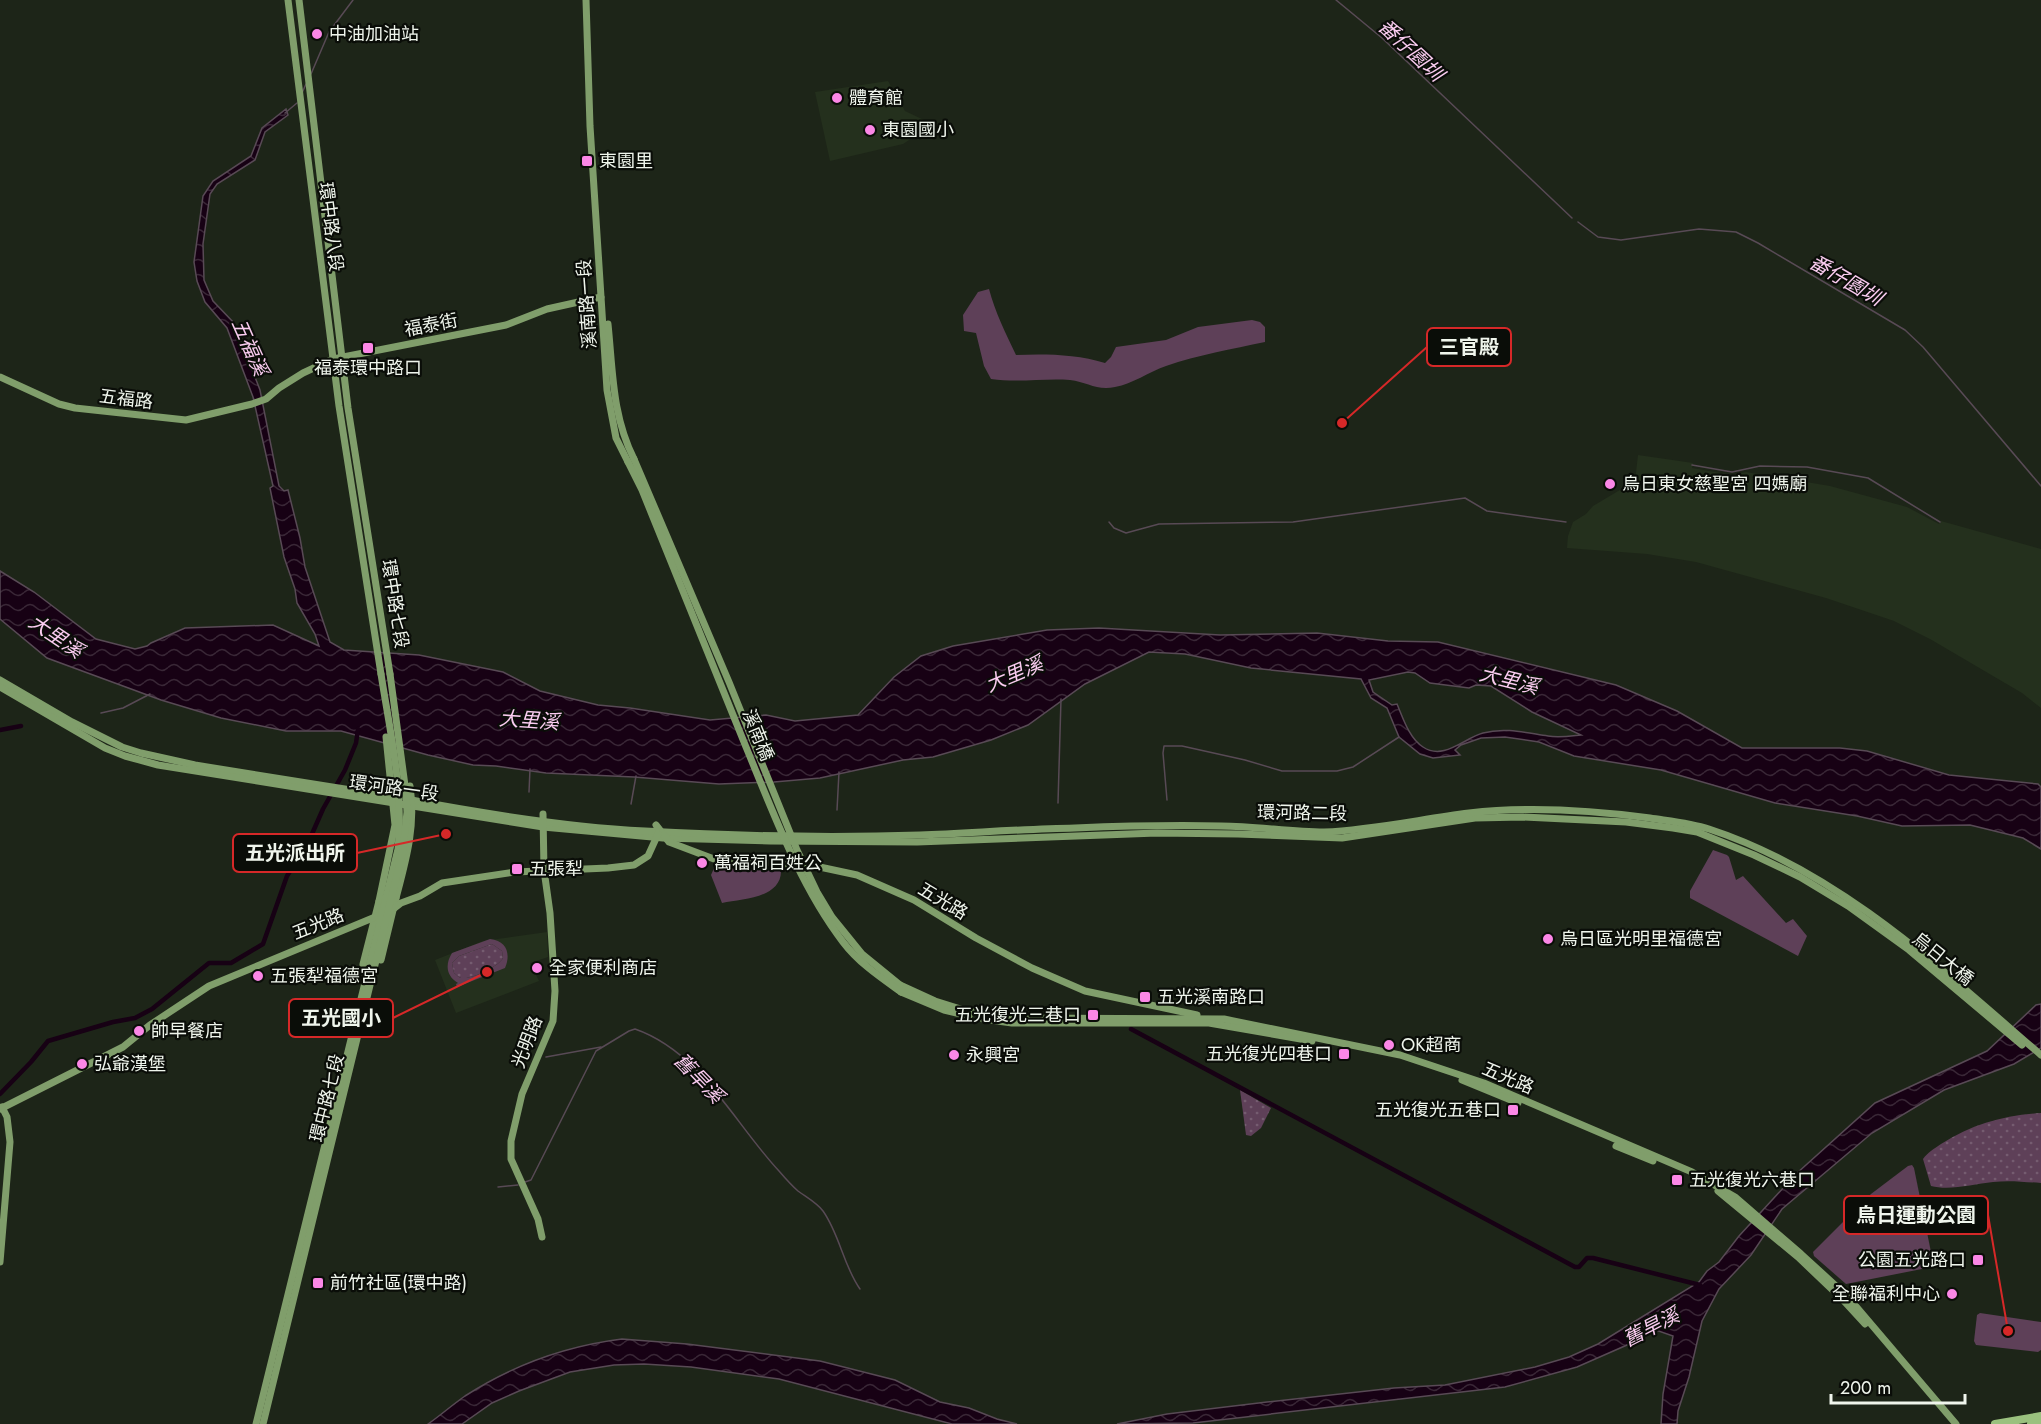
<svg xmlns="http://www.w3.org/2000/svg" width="2041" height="1424" font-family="Jost,'Noto Sans TC',sans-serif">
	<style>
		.built { fill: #24301d }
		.grass { fill: url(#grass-dots) }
		.park { fill: #5e4058; fill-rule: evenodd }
		.water { fill: url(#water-waves); stroke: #584a55; stroke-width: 1.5; fill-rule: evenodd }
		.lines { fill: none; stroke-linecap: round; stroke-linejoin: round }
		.stream { stroke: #584a55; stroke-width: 1.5 }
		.canal { stroke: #170114; stroke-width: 4.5 }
		.secondary { stroke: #809e6b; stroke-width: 7 }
		.primary { stroke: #9ac17e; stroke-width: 8 }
		.secondary-bridge { stroke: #809e6b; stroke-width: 7 }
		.poi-dot { fill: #fb87e6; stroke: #0a0d08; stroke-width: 2 }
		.labels { text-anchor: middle; stroke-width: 4.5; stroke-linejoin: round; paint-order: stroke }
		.poi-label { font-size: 18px; fill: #eff5ec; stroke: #0a0d08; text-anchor: start }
		.street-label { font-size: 18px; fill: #eff5ec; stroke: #0a0d08 }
		.water-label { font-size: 20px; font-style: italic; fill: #faccf0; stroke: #0a0d08 }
		.leader { fill: none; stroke: #d62828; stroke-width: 2 }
		.callout-dot { fill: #d62828; stroke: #0a0d08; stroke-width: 2 }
		.callout { fill: #0a0d08; stroke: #d62828; stroke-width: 2 }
		.callout-label { font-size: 20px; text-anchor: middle; font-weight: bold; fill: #eff5ec }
	</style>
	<defs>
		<pattern id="grass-dots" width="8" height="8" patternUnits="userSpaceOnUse" patternTransform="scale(1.5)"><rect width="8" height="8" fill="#5e4058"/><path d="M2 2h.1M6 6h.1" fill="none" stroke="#755c70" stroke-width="1.8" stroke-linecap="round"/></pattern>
		<pattern id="water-waves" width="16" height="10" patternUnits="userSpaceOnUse" patternTransform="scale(1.5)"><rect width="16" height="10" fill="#170114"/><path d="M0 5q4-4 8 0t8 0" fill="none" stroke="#392736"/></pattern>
	</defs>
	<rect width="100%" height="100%" fill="#1d2518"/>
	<g class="built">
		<path d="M888,81L905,111L924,120L909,140L903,144L830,161L815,92Z"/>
		<path d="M1638,455L1693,463L1692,468L1732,475L1746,472L1830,486L1907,507L1939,524L1941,521L2041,549V708L2022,693L1930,639L1894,621L1826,598L1696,562L1647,554L1567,548L1568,536L1573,522L1586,514L1593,506L1635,481Z"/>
		<path d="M547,932L548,957L530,963L539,981L456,1013L435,960L483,941Z"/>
	</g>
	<g class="grass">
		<path d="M492,944L502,951L503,958C499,966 473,979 463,978C459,978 458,976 454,973L452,963L459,956Z"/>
		<path d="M1240,1090L1271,1108L1261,1128L1251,1136L1246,1135Z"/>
		<path d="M2041,1113V1183C2025,1182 2009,1180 1993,1182C1973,1184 1950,1191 1931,1186L1923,1159C1928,1152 1934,1149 1941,1144C1972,1124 2005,1115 2041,1113Z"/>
	</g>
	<g class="park">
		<path d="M989,289C995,312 1006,334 1016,355C1045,354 1076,354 1105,363L1111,357L1116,347L1166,340L1198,327L1252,320L1260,322L1265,327V342C1232,349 1198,355 1166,366C1148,372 1133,384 1115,387C1097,391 1087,382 1070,380C1044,378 1018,383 991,379L984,366L976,333L964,331L963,315L978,292Z"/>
		<path d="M1713,850L1727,855L1729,857L1736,880L1743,876L1786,923L1793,919L1807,936L1798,956L1690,898V891Z"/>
		<path d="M715,866L742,870L781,871C781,898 743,899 722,903L711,875Z"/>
		<path d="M490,939C507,941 511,954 505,968L457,987L456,984L458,983C446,976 445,964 452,953ZM492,944L502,951L503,958C499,966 473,979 463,978C459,978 458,976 454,973L452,963L459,956Z"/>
		<path d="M1912,1165L1914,1168L1933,1262L1927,1268L1846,1284L1814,1256L1813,1252L1871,1194L1908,1166Z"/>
		<path d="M1980,1313L2041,1322V1350L2038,1352L1976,1345L1974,1341L1977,1315Z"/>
	</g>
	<g class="water">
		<path d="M286,109L288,115L265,132L255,160L217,184L210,194L203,244L204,280L213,301L234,323L260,390L279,486L284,491L288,490L300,538L305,567L330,642L344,650L419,655L503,672L540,691L598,705L630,708L710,720L766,715L795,721L858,715L894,677L921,656L953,646L1047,630L1099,628L1220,635L1317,633L1388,641L1438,642L1616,685L1677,711L1742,748H1840L1867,751L1949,775L2038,784L2041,787V849L2023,838L1970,825L1902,826L1857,816L1775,803L1661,770L1574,756L1539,742L1505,737L1481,738L1461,745L1455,750L1460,755L1433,758L1420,754L1399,737L1387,708L1371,698L1361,679L1251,668L1185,654L1149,652L1085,684L1028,725L991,740L933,757L903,760L820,778L774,782L719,784L634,777L546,773L496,766L473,765L428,755L341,731H286L221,718L161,700L47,658L0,619V571L34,592L96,639L135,649L147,646L151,643L185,628L273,625L319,646L315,634L297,603L295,589L284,557L270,488L273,486L253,397L227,328L205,302L197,281L194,262L203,196L213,181L251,156L262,128ZM1408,672L1415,673L1430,683L1469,688L1476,685L1491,686L1532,712L1581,735C1571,736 1559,738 1548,736C1527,733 1505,727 1483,733C1464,738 1444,761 1423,747C1409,738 1403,718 1397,704L1392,705L1373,692L1369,680Z"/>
		<path d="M2041,1004V1048L2014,1064L1944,1090L1872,1133L1782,1209L1751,1255L1719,1289L1702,1321L1689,1377L1678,1411L1677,1424H1661L1663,1394L1673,1336L1653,1329L1627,1345L1577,1367L1505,1387L1193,1423L1117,1424L1167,1414L1267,1402L1394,1388L1445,1385L1535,1367L1569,1357L1598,1344L1699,1282L1707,1271L1719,1262L1739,1236L1796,1174L1875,1103L1987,1051L2036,1005Z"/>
		<path d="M622,1339L687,1344L820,1361L895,1380L940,1402L969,1408L997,1419L1017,1424H952L779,1379L691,1367L644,1364L614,1365L570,1372L519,1391L492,1403L462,1424H428C441,1415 452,1405 465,1396C513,1365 566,1346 622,1339Z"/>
	</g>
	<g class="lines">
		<g class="stream">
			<path d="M1336,0L1382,38L1572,218"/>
			<path d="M311,74L329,32L353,0"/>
			<path d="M302,93L306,84"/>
			<path d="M285,113L297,103"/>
			<path d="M1578,222L1598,237L1621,240L1699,229L1736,232L1758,243L1905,330L1923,347L2041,486"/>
			<path d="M1692,465L1732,472L1760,466L1807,467L1868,478L1940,522"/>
			<path d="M1109,522L1114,528L1126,533L1159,524L1293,522L1465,498L1487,511L1566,522"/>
			<path d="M101,713L123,708L150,694"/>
			<path d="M529,792L530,769"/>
			<path d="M1167,800L1163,753L1164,746H1182L1245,760L1282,771H1337L1353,767L1399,737"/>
			<path d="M1058,803L1061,699"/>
			<path d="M631,804L636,776"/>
			<path d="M837,810L839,772"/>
			<path d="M546,1057L601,1047"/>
			<path d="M525,1182L531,1180L596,1051L629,1031L635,1029C701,1052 734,1123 779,1171C785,1178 791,1185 798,1191C806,1197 817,1203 823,1211C840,1235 843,1265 860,1289"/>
			<path d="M498,1187L518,1185"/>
		</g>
		<g class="canal">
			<path d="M0,730L21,726"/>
			<path d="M1131,1029L1575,1267H1579L1587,1258H1593L1700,1285"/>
			<path d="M0,1094L31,1062L48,1041L113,1022L135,1018L152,1009L209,963H231L263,944L287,876L308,843L323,809L345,770L356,743L358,729"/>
		</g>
		<g class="secondary">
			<path d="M288,0L339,406L381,674"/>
			<path d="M299,0L348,408L390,674"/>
			<path d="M586,0L590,126L607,390L616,438L628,462"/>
			<path d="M608,324C613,372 612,415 634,459"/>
			<path d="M0,377L59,404L75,408L186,420L252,404L266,399L279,388L303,373L333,359L506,325L547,309L601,297"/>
			<path d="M0,680L72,722L122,747L141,753L195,765L395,797"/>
			<path d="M0,687L105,748L125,756L158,765L543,827L663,838L770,841L917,842L1157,833L1238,834L1342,838L1475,818L1523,817L1626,822L1673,828L1697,832L1754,855L1800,877L1848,906L1909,950L2022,1045"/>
			<path d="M406,799C485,814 565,827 645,831C736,836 829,838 920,835C972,833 1023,829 1075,828C1124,826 1173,825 1221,826C1256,826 1290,832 1324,832C1373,830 1421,819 1469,813C1529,806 1590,810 1650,818C1669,821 1690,823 1709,829C1838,871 1940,968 2041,1055"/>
			<path d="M656,825L669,842L714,859L815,866L857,875L914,900L976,938L1032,968L1085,991L1197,1015"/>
			<path d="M381,960L396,898"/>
			<path d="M363,964L379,901"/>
			<path d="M900,985L935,1001L967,1011L1014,1018L1224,1019L1400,1055L1484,1083L1692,1172L1735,1197L1801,1254L1848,1297L1956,1424"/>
			<path d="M901,992L944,1010L969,1016"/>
			<path d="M983,1019L1012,1023H1209L1312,1041"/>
			<path d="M1462,1080L1518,1103"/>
			<path d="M0,1109L123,1047L150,1025L209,986L392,910L401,903L420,896L442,883L515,872L608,868L634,865L648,856L658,834"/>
			<path d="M1616,1146L1653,1161"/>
			<path d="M1718,1191L1798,1257L1842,1299L1865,1324"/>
			<path d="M542,1237L538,1219L511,1159V1141L522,1094L553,1021L555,991L550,913L544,870L543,814"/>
			<path d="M0,1262L10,1142L7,1117L2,1107"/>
		</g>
		<g class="primary">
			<path d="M1995,1424L2041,1416"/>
			<path d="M2031,1424L2041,1423"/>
		</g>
		<g class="secondary-bridge">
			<path d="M634,459L729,682L797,850L817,892L832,917L862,954L900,985"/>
			<path d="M628,462L642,490C676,575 711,661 746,747C773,812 800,886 843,942C859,963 880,977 901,992"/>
			<path d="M396,898C406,860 416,826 410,786"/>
			<path d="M379,901L395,825L386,737"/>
			<path d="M256,1424L398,849C404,791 390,732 381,674"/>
			<path d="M263,1424L403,850L407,812L406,793L390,674"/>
		</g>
	</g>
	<g class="poi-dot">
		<circle cx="317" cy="34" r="6"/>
		<circle cx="837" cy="98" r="6"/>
		<circle cx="870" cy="130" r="6"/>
		<rect x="581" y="155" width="12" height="12" rx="3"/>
		<rect x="362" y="342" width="12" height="12" rx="3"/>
		<circle cx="1610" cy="484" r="6"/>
		<circle cx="702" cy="863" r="6"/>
		<rect x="511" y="863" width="12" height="12" rx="3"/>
		<circle cx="1548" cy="939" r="6"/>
		<circle cx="537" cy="968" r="6"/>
		<circle cx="258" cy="976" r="6"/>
		<rect x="1139" y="991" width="12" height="12" rx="3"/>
		<rect x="1087" y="1009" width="12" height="12" rx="3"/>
		<circle cx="139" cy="1031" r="6"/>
		<circle cx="1389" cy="1045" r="6"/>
		<rect x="1338" y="1048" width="12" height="12" rx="3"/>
		<circle cx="954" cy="1055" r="6"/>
		<circle cx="82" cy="1064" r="6"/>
		<rect x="1507" y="1104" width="12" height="12" rx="3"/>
		<rect x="1671" y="1174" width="12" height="12" rx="3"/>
		<rect x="1972" y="1254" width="12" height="12" rx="3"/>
		<rect x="312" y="1277" width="12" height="12" rx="3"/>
		<circle cx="1952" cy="1294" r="6"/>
	</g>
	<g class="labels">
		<g class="poi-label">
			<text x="329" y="40">中油加油站</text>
			<text x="849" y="104">體育館</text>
			<text x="882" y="136">東園國小</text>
			<text x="599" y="167">東園里</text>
			<text x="368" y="374" text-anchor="middle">福泰環中路口</text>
			<text x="1622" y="490">烏日東女慈聖宮 四媽廟</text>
			<text x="714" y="869">萬福祠百姓公</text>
			<text x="529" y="875">五張犁</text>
			<text x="1560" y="945">烏日區光明里福德宮</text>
			<text x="549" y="974">全家便利商店</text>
			<text x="270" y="982">五張犁福德宮</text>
			<text x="1157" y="1003">五光溪南路口</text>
			<text x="1081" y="1021" text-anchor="end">五光復光三巷口</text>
			<text x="151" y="1037">帥早餐店</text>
			<text x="1401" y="1051">OK超商</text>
			<text x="1332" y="1060" text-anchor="end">五光復光四巷口</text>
			<text x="966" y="1061">永興宮</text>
			<text x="94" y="1070">弘爺漢堡</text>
			<text x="1501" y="1116" text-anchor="end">五光復光五巷口</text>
			<text x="1689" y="1186">五光復光六巷口</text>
			<text x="1966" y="1266" text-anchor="end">公園五光路口</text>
			<text x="330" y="1289">前竹社區(環中路)</text>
			<text x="1940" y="1300" text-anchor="end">全聯福利中心</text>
		</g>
		<g class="street-label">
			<text transform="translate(331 227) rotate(83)" y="6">環中路八段</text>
			<text transform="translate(587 304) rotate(-94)" y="6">溪南路一段</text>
			<text transform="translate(431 325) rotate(-11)" y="6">福泰街</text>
			<text transform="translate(126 399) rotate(7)" y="6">五福路</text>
			<text transform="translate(395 604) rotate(81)" y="6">環中路七段</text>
			<text transform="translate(758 735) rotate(68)" y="6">溪南橋</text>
			<text transform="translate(394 788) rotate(8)" y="6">環河路一段</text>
			<text transform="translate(1302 813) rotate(1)" y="6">環河路二段</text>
			<text transform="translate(943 901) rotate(31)" y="6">五光路</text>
			<text transform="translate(318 924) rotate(-22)" y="6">五光路</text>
			<text transform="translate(1943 959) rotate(39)" y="6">烏日大橋</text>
			<text transform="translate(527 1042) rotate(-69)" y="6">光明路</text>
			<text transform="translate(1508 1078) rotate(23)" y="6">五光路</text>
			<text transform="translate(327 1098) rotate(-76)" y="6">環中路七段</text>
		</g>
		<g class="water-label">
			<text transform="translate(1411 50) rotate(43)" y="7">番仔園圳</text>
			<text transform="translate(1846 280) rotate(30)" y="7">番仔園圳</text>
			<text transform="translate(250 347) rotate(66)" y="7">五福溪</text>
			<text transform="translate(56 636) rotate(34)" y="7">大里溪</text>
			<text transform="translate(1014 674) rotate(-23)" y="7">大里溪</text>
			<text transform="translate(1509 680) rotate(14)" y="7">大里溪</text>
			<text transform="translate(529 720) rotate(4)" y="7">大里溪</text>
			<text transform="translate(699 1078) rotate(46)" y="7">舊旱溪</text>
			<text transform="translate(1651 1327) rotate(-27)" y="7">舊旱溪</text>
		</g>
	</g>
	<path class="leader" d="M1342 423L1427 347M446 834L357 853M487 972L393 1018M2008 1331L1988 1215"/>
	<g class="callout-dot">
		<circle cx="1342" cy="423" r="6"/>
		<circle cx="446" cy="834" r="6"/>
		<circle cx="487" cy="972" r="6"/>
		<circle cx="2008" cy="1331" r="6"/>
	</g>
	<g class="callout">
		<rect x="1427" y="328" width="84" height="38" rx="6"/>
		<rect x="233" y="834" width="124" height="38" rx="6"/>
		<rect x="289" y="999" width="104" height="38" rx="6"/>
		<rect x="1844" y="1196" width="144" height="38" rx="6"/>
	</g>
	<g class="callout-label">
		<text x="1469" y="354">三官殿</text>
		<text x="295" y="860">五光派出所</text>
		<text x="341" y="1025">五光國小</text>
		<text x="1916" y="1222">烏日運動公園</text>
	</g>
	<path d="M1831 1394v9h134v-9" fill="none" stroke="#eff5ec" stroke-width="3"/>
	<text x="1840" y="1394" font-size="18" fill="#eff5ec" stroke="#0a0d08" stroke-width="4.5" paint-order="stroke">200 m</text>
</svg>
